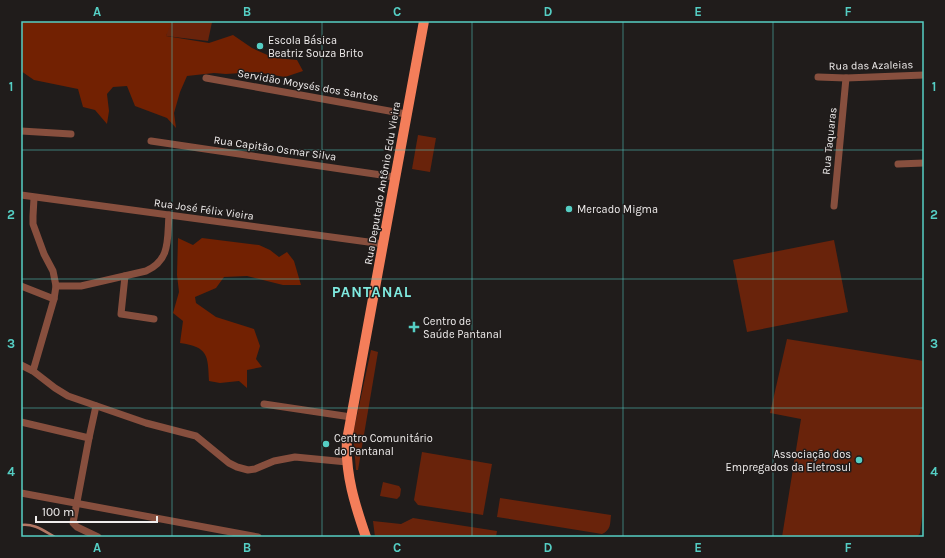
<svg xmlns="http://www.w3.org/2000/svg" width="945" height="558" font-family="Karla,sans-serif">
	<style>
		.green { fill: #69230b }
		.forest { fill: #722102 }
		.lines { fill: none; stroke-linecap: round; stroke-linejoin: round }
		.stream { stroke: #b37764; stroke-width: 2.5 }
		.street { stroke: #874f3e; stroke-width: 7 }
		.primary { stroke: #f47e5a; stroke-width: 10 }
		.grid { fill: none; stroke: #55cec4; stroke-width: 1; stroke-opacity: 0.55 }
		.poi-dot { fill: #55cec4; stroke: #201c1b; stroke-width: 1.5 }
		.labels { text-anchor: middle; stroke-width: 3; stroke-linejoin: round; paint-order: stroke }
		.poi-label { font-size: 11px; fill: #f0eded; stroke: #201c1b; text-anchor: start }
		.street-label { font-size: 11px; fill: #f0eded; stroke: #201c1b }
		.district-label { font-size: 15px; font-weight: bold; letter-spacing: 1px; fill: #7feae0; stroke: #201c1b }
		.neatline { fill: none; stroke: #55cec4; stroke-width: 1.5 }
		.grid-label { font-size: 13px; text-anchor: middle; font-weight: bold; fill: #55cec4 }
	</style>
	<rect width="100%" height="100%" fill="#201c1b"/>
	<g class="green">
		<path d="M169,21L212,22L208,41L166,36Z"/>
		<path d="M418,135L436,138L430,172L412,169Z"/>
		<path d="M834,240L848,312L747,332L733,260Z"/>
		<path d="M787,339L924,361V501L920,533L917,537H782L801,419L770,413Z"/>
		<path d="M371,350L378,352L358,470H356L353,434Z"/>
		<path d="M422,452L492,464L483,515L418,505L414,500Z"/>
		<path d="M383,482L399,486L401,489L400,496L397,499L380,496Z"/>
		<path d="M500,498L611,515C610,524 611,530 602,534L497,517Z"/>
		<path d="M413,518L497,531L496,537H375L373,521L401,524Z"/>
	</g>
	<g class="forest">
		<path d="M21,21H172L166,36L209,43L233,35L252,48L274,58L297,60L303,71L285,77L256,72L226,74L214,73L187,76L180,92L174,113L176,128L167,118L135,106L127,86L113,87L107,94L109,111L107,124L95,110L83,107L78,89L34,80L21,71Z"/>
		<path d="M178,238L193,245L202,238L259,245L270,250L279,257L287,252L294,261L301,285H283L247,276L224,277L216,288L195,297L196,303L216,317L254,329L260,346L256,359L262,367L247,370V388L239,381L220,383L209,381C208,355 208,347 180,343L183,321L173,313L179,292L177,275Z"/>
	</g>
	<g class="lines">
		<path class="stream" d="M21,525C34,523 44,531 55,537"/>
		<g class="street">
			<path d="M818,77L846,78L924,75"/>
			<path d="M206,78L406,114"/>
			<path d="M21,131L71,134"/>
			<path d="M151,141L395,177"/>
			<path d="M898,164L924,163"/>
			<path d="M21,195L383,244"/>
			<path d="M834,206L846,78"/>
			<path d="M125,276L121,314L154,319"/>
			<path d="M21,286L54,299"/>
			<path d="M56,286H81L146,271C171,260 167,239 169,215"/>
			<path d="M21,365L33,371L55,388L68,396L146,423L196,436L229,463L237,467L248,470L255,469L274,461L295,457L347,462"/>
			<path d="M33,371L54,299L56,286L53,271L44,254L33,224V216L34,198"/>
			<path d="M264,404L351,417"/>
			<path d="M96,406L89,438L73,523L77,527L98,537"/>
			<path d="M21,422L89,438"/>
			<path d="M21,493L258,537"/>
		</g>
		<path class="primary" d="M366,537C355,505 345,474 347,440L424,21"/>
	</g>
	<path class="grid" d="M172,21V537M322,21V537M472,21V537M623,21V537M773,21V537M21,150H924M21,279H924M21,408H924"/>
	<g class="poi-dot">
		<circle cx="260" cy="46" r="4"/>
		<circle cx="569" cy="209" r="4"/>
		<path d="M412 321h4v4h4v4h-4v4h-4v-4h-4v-4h4z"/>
		<circle cx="326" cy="444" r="4"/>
		<circle cx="859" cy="460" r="4"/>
	</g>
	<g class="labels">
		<g class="poi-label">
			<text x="268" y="44">Escola Básica<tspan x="268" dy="13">Beatriz Souza Brito</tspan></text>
			<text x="577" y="213">Mercado Migma</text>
			<text x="423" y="325">Centro de<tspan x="423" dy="13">Saúde Pantanal</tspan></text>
			<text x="334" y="442">Centro Comunitário<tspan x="334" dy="13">do Pantanal</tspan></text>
			<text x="851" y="458" text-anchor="end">Associação dos<tspan x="851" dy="13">Empregados da Eletrosul</tspan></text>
		</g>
		<g class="street-label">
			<text transform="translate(871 65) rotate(-1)" y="4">Rua das Azaleias</text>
			<text transform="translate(308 85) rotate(10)" y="4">Servidão Moysés dos Santos</text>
			<text transform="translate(829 141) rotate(-84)" y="4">Rua Taquaras</text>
			<text transform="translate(275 148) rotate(8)" y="4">Rua Capitão Osmar Silva</text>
			<text transform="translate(382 183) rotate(-80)" y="4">Rua Deputado Antônio Edu Vieira</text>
			<text transform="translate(204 209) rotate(8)" y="4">Rua José Félix Vieira</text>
		</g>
		<g class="district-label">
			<text x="372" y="297">PANTANAL</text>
		</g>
	</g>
	<rect width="945" height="558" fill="none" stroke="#201c1b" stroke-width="44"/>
	<path d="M36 516v6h121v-6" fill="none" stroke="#f0eded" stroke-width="2"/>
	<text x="42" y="516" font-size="12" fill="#f0eded" stroke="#201c1b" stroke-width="3" paint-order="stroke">100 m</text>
	<rect x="22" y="22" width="901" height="514" class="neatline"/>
	<g class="grid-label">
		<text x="97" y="16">A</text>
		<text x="247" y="16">B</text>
		<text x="397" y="16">C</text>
		<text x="548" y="16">D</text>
		<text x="698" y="16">E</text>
		<text x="848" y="16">F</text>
		<text x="11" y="91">1</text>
		<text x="934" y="91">1</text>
		<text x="11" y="219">2</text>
		<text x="934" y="219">2</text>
		<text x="11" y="348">3</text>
		<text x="934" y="348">3</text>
		<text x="11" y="476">4</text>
		<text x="934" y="476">4</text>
		<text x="97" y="552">A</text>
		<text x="247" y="552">B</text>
		<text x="397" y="552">C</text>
		<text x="548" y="552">D</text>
		<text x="698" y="552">E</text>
		<text x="848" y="552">F</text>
	</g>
</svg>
